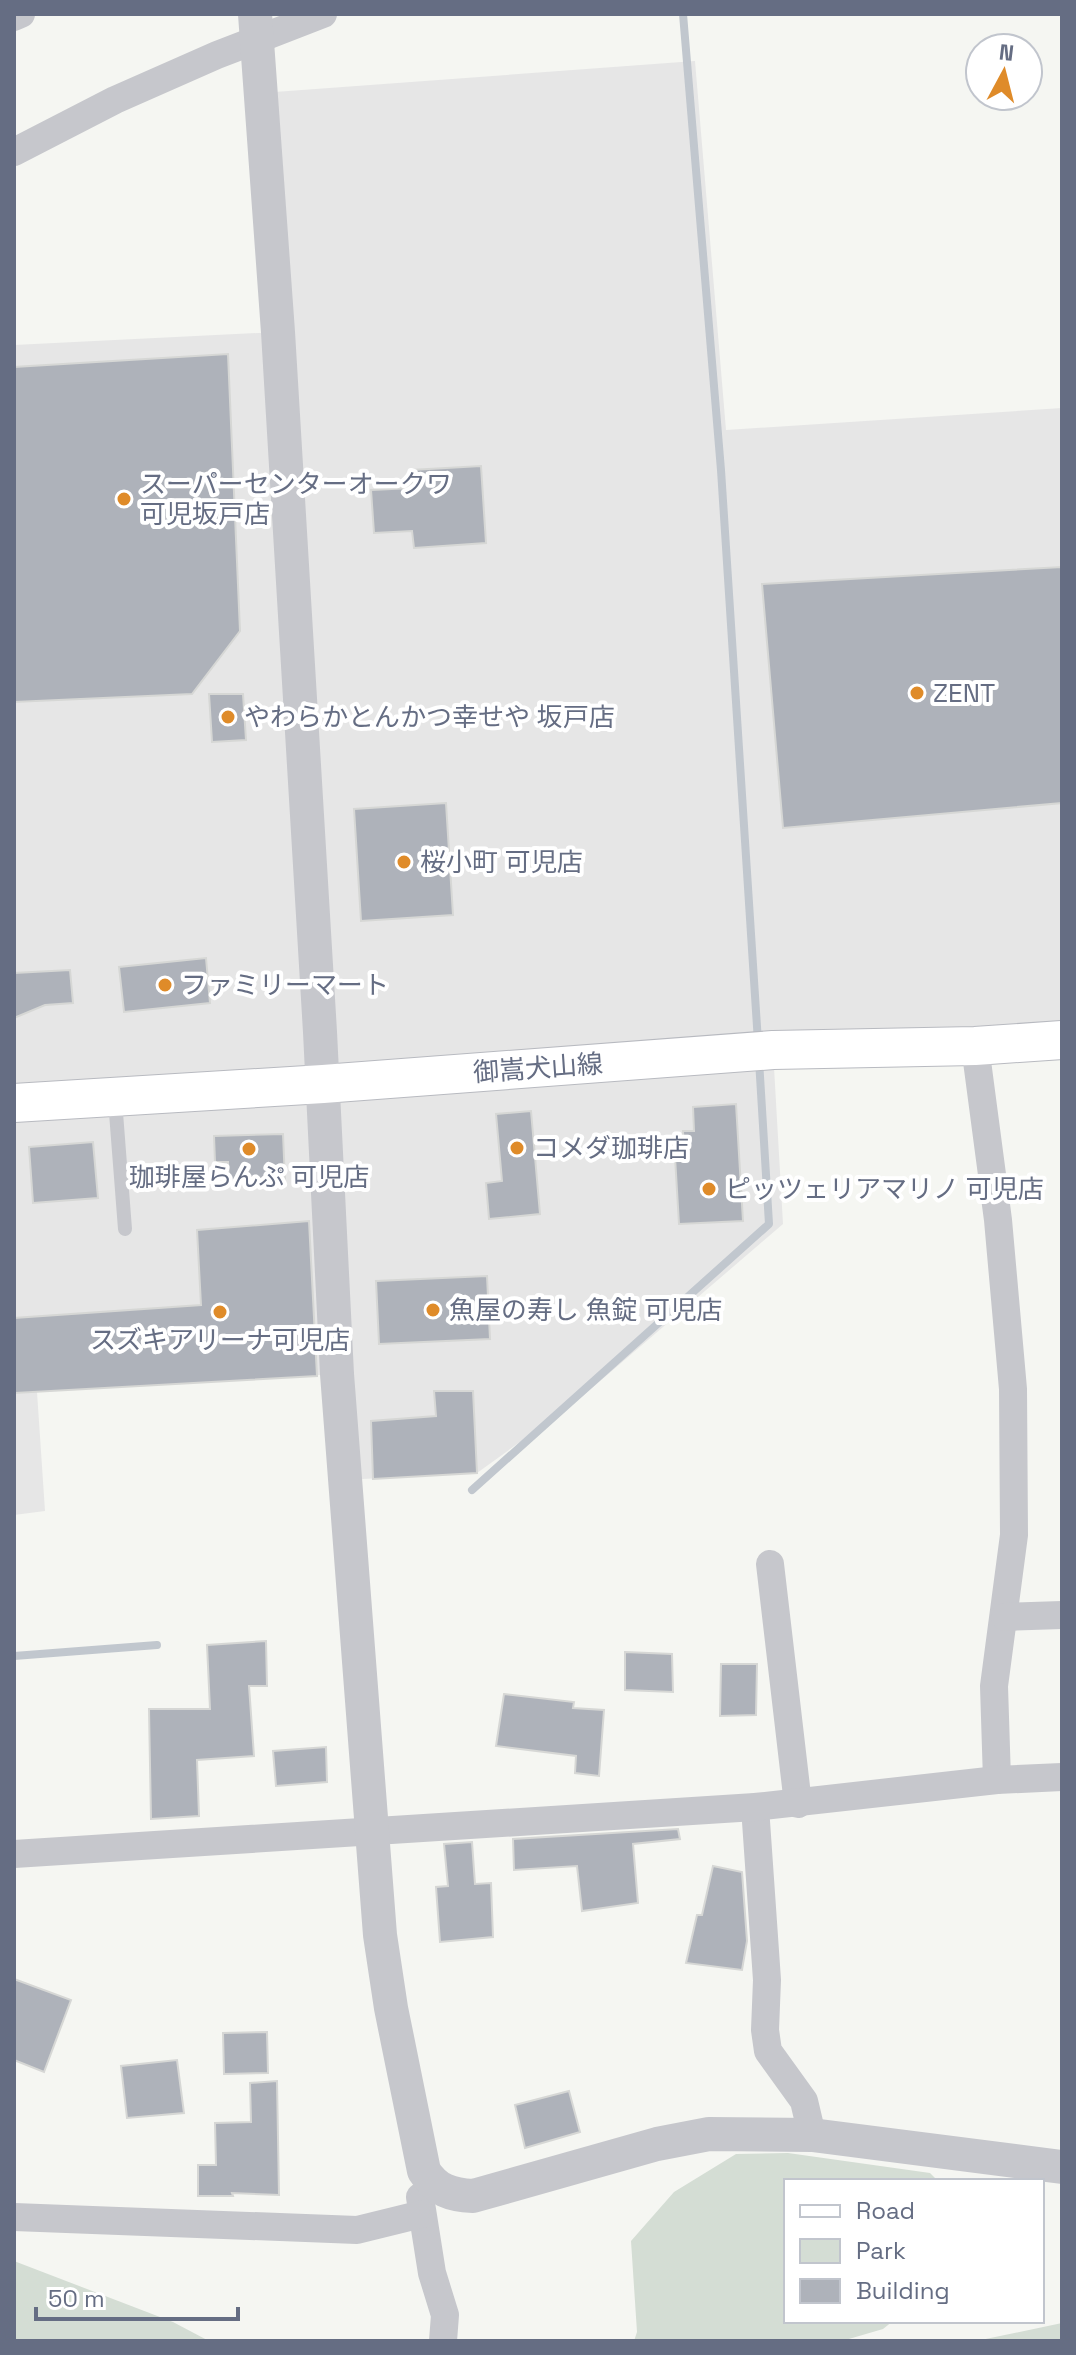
<svg xmlns="http://www.w3.org/2000/svg" width="1076" height="2355" font-family="'Space Grotesk','Noto Sans JP',sans-serif">
	<style>
		.built { fill: #e6e6e6 }
		.green { fill: #d4ddd4 }
		.lines { fill: none; stroke-linecap: round; stroke-linejoin: round }
		.stream { stroke: #c1c7ce; stroke-width: 8 }
		.building { fill: #aeb2ba; stroke: #d6d7d5; stroke-width: 2 }
		.secondary-casing { stroke: #b8bac0; stroke-width: 40 }
		.service { stroke: #c6c7cc; stroke-width: 14 }
		.minor { stroke: #c6c7cc; stroke-width: 28 }
		.tertiary { stroke: #c6c7cc; stroke-width: 34 }
		.secondary { stroke: #fff; stroke-width: 38 }
		.poi-dot { fill: #df8b29; stroke: #fff; stroke-width: 3 }
		.labels { text-anchor: middle; stroke-width: 8; stroke-linejoin: round; paint-order: stroke }
		.poi-label { font-size: 26px; fill: #656d83; stroke: #fff; text-anchor: start }
		.street-label { font-size: 26px; fill: #656d83; stroke: #fff }
	</style>
	<rect width="100%" height="100%" fill="#f5f6f2"/>
	<path class="built" d="M695,61L726,430L1062,408V1036L773,1050L783,1224L578,1400L477,1473L344,1480L336,1374L37,1392L45,1511L14,1515V345L278,332L261,93Z"/>
	<g class="green">
		<path d="M788,2153L930,2173L938,2181H786V2321H893L883,2329L842,2341H634L637,2332L631,2241L674,2192L736,2154Z"/>
		<path d="M14,2261L173,2322L209,2341H14Z"/>
		<path d="M1062,2323V2341H976Z"/>
	</g>
	<g class="lines">
		<g class="stream">
			<path d="M683,14L721,470L758,1042"/>
			<path d="M472,1490L769,1224L759,1060"/>
			<path d="M14,1656L157,1645"/>
		</g>
	</g>
	<g class="building">
		<path d="M228,354L240,631L192,694L14,702V367Z"/>
		<path d="M481,466L486,543L414,548L412,531L374,533L371,490L412,488L411,470Z"/>
		<path d="M1062,567V803L783,828L762,584Z"/>
		<path d="M209,694H243L246,740L212,742Z"/>
		<path d="M446,803L453,915L361,921L354,809Z"/>
		<path d="M206,958L210,1003L124,1012L119,967Z"/>
		<path d="M70,970L73,1003L45,1005L14,1018V973Z"/>
		<path d="M736,1104L743,1221L679,1224L675,1157H684L683,1131H694L693,1107Z"/>
		<path d="M531,1111L540,1214L489,1219L486,1183L502,1181L496,1114Z"/>
		<path d="M283,1134L285,1181L229,1183L228,1162H215L214,1136Z"/>
		<path d="M93,1142L98,1198L33,1203L29,1147Z"/>
		<path d="M309,1221L317,1376L15,1393L14,1318L201,1305L197,1230Z"/>
		<path d="M487,1276L490,1339L379,1344L376,1281Z"/>
		<path d="M434,1391H473L477,1473L373,1479L371,1421L436,1416Z"/>
		<path d="M266,1641L267,1686H249L254,1756L197,1760L199,1816L151,1819L149,1709H210L207,1645Z"/>
		<path d="M625,1652L672,1654L673,1692L625,1690Z"/>
		<path d="M721,1664H757L756,1715L720,1716Z"/>
		<path d="M504,1694L574,1702L573,1708L604,1710L599,1776L575,1773L576,1756L496,1746Z"/>
		<path d="M326,1747L327,1782L276,1786L273,1751Z"/>
		<path d="M678,1829L680,1839L633,1844L638,1903L582,1911L577,1866L514,1870L513,1839Z"/>
		<path d="M472,1842L475,1884L491,1883L493,1937L440,1942L436,1887L448,1886L444,1844Z"/>
		<path d="M713,1866L742,1872L747,1941L742,1970L686,1963L697,1915H702Z"/>
		<path d="M14,1979L71,2000L44,2072L14,2060Z"/>
		<path d="M267,2032L268,2073L224,2074L223,2033Z"/>
		<path d="M177,2060L184,2113L127,2118L121,2066Z"/>
		<path d="M277,2081L279,2195L232,2193L233,2196H198V2165H216L215,2123L251,2122L250,2083Z"/>
		<path d="M569,2091L580,2132L525,2148L515,2105Z"/>
	</g>
	<g class="lines">
		<g class="secondary-casing">
			<path id="secondary" d="M14,1103L323,1084L773,1050L975,1046L1062,1040"/>
		</g>
		<path class="service" d="M115,1100L125,1229"/>
		<g class="minor">
			<path d="M14,17L21,14"/>
			<path d="M14,152L115,100L217,55L323,14"/>
			<path d="M975,1046L998,1220L1013,1389L1014,1535L994,1686L997,1780"/>
			<path d="M770,1564L798,1804"/>
			<path d="M1005,1617L1062,1615"/>
			<path d="M755,1807L767,1980L765,2030L768,2051L804,2101L812,2135"/>
			<path d="M14,1854L755,1807L997,1780L1062,1777"/>
			<path d="M420,2197L432,2273L445,2315L443,2341"/>
			<path d="M14,2217L357,2230L422,2214"/>
		</g>
		<path class="tertiary" d="M255,14L278,332L320,1032L337,1374L372,1831L380,1935L391,2008L424,2171C436,2190 451,2195 473,2196L657,2144L709,2134L812,2135L1062,2167"/>
		<use href="#secondary" class="secondary"/>
	</g>
	<g class="poi-dot">
		<circle cx="124" cy="499" r="8"/>
		<circle cx="917" cy="693" r="8"/>
		<circle cx="228" cy="717" r="8"/>
		<circle cx="404" cy="862" r="8"/>
		<circle cx="165" cy="985" r="8"/>
		<circle cx="517" cy="1148" r="8"/>
		<circle cx="249" cy="1149" r="8"/>
		<circle cx="709" cy="1189" r="8"/>
		<circle cx="433" cy="1310" r="8"/>
		<circle cx="220" cy="1312" r="8"/>
	</g>
	<g class="labels">
		<g class="poi-label">
			<text x="140" y="493">スーパーセンターオークワ<tspan x="140" dy="30">可児坂戸店</tspan></text>
			<text x="933" y="702">ZENT</text>
			<text x="244" y="726">やわらかとんかつ幸せや 坂戸店</text>
			<text x="420" y="871">桜小町 可児店</text>
			<text x="181" y="994">ファミリーマート</text>
			<text x="533" y="1157">コメダ珈琲店</text>
			<text x="249" y="1186" text-anchor="middle">珈琲屋らんぷ 可児店</text>
			<text x="725" y="1198">ピッツェリアマリノ 可児店</text>
			<text x="449" y="1319">魚屋の寿し 魚錠 可児店</text>
			<text x="220" y="1349" text-anchor="middle">スズキアリーナ可児店</text>
		</g>
		<g class="street-label">
			<text transform="translate(538 1068) rotate(-4)" y="9">御嵩犬山線</text>
		</g>
	</g>
	<rect width="1076" height="2355" fill="none" stroke="#656d83" stroke-width="32"/>
	<rect x="784" y="2179" width="260" height="144" fill="#ffffff" stroke="#c1c5cd" stroke-width="2"/>
	<rect x="800" y="2205" width="40" height="12" fill="#ffffff" stroke="#c1c5cd" stroke-width="2"/>
	<text x="856" y="2219" font-size="24" fill="#656d83">Road</text>
	<rect x="800" y="2239" width="40" height="24" fill="#d4ddd4" stroke="#c1c5cd" stroke-width="2"/>
	<text x="856" y="2259" font-size="24" fill="#656d83">Park</text>
	<rect x="800" y="2279" width="40" height="24" fill="#aeb2ba" stroke="#c1c5cd" stroke-width="2"/>
	<text x="856" y="2299" font-size="24" fill="#656d83">Building</text>
	<g transform="translate(1004 72) rotate(7)"><circle r="38" fill="#ffffff" stroke="#c1c5cd" stroke-width="2"/>
	<path d="M0-6L14 30L0 20L-14 30Z" fill="#df8b29"/>
	<text y="-12" font-size="22" font-weight="bold" text-anchor="middle" fill="#656d83">N</text>
	</g>
	<path d="M36 2307v12h202v-12" fill="none" stroke="#656d83" stroke-width="4"/>
	<text x="48" y="2307" font-size="24" fill="#656d83" stroke="#ffffff" stroke-width="6" paint-order="stroke">50 m</text>
</svg>
